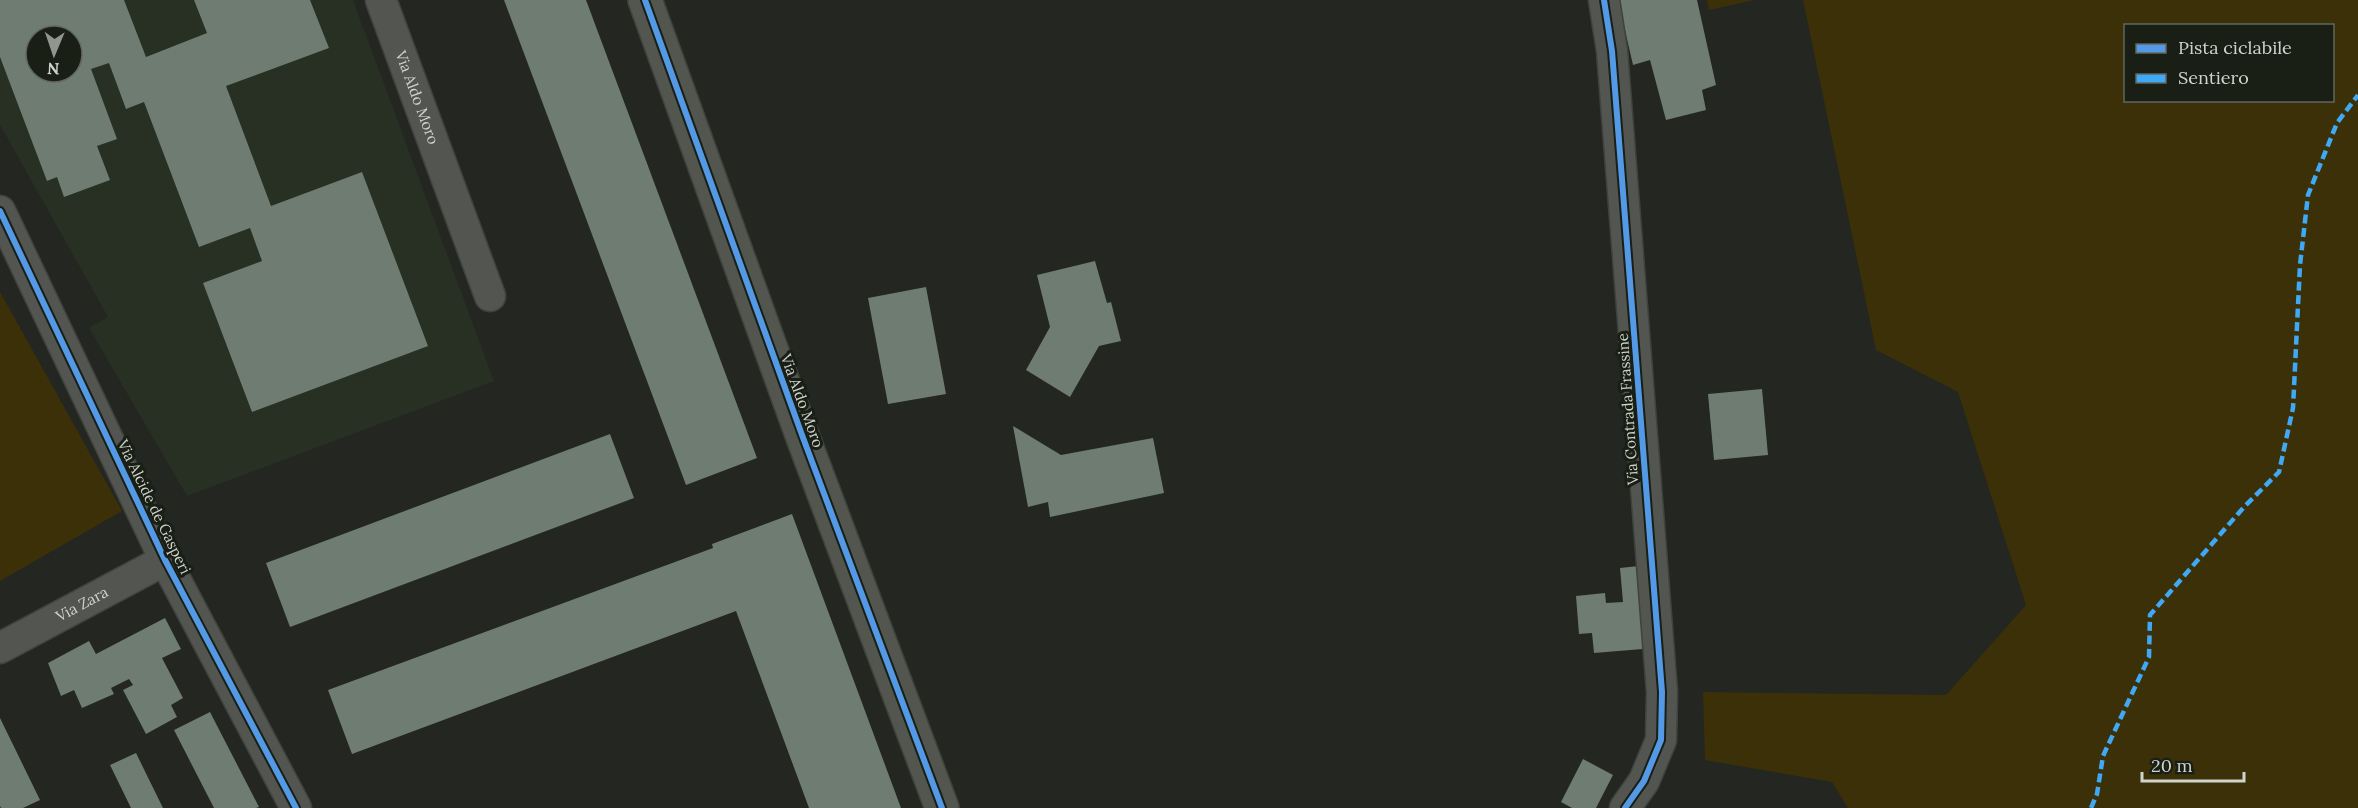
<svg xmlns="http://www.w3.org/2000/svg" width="2358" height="808" font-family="Lora,serif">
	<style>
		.built { fill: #273022; fill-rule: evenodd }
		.green { fill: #3b3008; fill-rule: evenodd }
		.building { fill: #6e7c72; fill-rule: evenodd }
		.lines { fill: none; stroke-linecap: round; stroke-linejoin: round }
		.street-casing { stroke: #3f423d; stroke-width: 33 }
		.secondary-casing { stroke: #3f423d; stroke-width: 36 }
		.street { stroke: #535551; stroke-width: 30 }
		.secondary { stroke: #53564f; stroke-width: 33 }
		.quiet { stroke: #3fa9f5; stroke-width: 4.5; stroke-dasharray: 9 4.5; stroke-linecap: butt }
		.cycleway-casing { stroke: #191f15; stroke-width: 10 }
		.cycleway { stroke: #5399e6; stroke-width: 6 }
		.labels { text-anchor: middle; stroke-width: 6; stroke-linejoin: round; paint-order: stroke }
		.street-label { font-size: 15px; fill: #cfd3cc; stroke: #191f15 }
	</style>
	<rect width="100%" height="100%" fill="#232621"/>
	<path class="built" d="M0,0H353L494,381L187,496L89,328L108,317L0,125ZM36,36H72V72H36Z"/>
	<g class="green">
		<path d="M1707,0H1755L1709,10Z"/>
		<path d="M1803,0H2358V808H1848L1832,782L1705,760L1703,692L1946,695L2026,605L1958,392L1876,350ZM2126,26H2332V100H2126Z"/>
		<path d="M0,292L122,511L0,581Z"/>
	</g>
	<g class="building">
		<path d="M0,0H124L146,57L207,33L194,0H310L329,48L226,86L271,206L362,172L428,346L252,412L203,283L262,261L250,228L199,247L144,102L126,109L109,63L91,69L117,139L97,146L110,180L64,197L57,177L47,181L0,57ZM36,36H72V72H36Z"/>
		<path d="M504,0H586L757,458L686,485Z"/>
		<path d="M1618,0H1697L1716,85L1702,90L1706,110L1666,120L1650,60L1633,65Z"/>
		<path d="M1095,261L1107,303L1111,302L1121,341L1099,346L1070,397L1026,370L1050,327L1037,275Z"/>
		<path d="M926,287L946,394L888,404L868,298Z"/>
		<path d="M1762,389L1768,455L1714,460L1708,394Z"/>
		<path d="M1013,426L1061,455L1153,438L1164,493L1050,517L1048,502L1028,507Z"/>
		<path d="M610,434L634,498L290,627L266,563Z"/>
		<path d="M792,514L901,808H809L736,611L352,754L328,690L713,548L712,544Z"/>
		<path d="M1648,565L1655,648L1594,653L1592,633L1579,634L1576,596L1605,593L1606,603L1623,602L1620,568Z"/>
		<path d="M165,618L181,649L162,658L183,698L171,705L177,717L146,734L123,690L133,685L129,679L111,688L114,694L82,708L74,690L61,696L48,663L89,641L96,654Z"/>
		<path d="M210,712L259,807L256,808H214L174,730Z"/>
		<path d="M0,718L40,800L23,808H1L0,806Z"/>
		<path d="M136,753L163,808H131L110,765Z"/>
		<path d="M1583,759L1613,775L1596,808H1572L1561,802Z"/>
	</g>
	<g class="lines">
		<g class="street-casing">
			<g id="street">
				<path id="s1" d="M381,0L490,296"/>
				<path d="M1604,0L1612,51L1662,692L1661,740L1644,781L1625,808"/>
				<path d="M0,211L165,560L296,808"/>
				<path id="s2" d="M0,648L165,560"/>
			</g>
		</g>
		<g class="secondary-casing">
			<path id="secondary" d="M645,0L802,435L942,808"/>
		</g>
		<use href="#street" class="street"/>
		<use href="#secondary" class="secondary"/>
		<path class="quiet" d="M2091,808L2097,794L2103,756L2149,657L2150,615L2244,507L2279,472L2293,408L2300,265L2308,195L2337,123L2358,95"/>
		<g class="cycleway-casing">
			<g id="cycleway">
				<path d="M645,0L802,435L942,808"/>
				<path d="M1604,0L1612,51L1662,692L1661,740L1644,781L1625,808"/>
				<path d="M0,211L165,560L296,808"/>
			</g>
		</g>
		<use href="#cycleway" class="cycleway"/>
	</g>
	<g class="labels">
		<g class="street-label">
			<text dy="5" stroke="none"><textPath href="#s1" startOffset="104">Via Aldo Moro</textPath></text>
			<text transform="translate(802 401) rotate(70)" y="5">Via Aldo Moro</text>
			<text transform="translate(1628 409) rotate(-94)" y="5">Via Contrada Frassine</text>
			<text transform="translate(154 507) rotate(64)" y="5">Via Alcide de Gasperi</text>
			<text dy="5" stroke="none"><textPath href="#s2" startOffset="93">Via Zara</textPath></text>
		</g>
	</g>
	<rect x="2124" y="24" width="210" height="78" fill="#191f15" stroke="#62675e" stroke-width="1.5"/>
	<rect x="2136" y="44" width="30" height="9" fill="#5399e6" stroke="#62675e" stroke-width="1.5"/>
	<text x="2178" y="54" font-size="18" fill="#cfd3cc">Pista ciclabile</text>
	<rect x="2136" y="74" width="30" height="9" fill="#3fa9f5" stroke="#62675e" stroke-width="1.5"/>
	<text x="2178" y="84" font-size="18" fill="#cfd3cc">Sentiero</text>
	<g transform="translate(54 54) rotate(182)"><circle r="28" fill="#191f15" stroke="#62675e" stroke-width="1.5"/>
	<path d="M0-4.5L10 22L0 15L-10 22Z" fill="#939690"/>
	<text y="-9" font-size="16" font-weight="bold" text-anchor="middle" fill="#cfd3cc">N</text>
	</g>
	<path d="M2142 772v9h102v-9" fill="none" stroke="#cfd3cc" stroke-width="3"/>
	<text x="2151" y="772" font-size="18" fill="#cfd3cc" stroke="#191f15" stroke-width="4.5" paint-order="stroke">20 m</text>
</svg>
